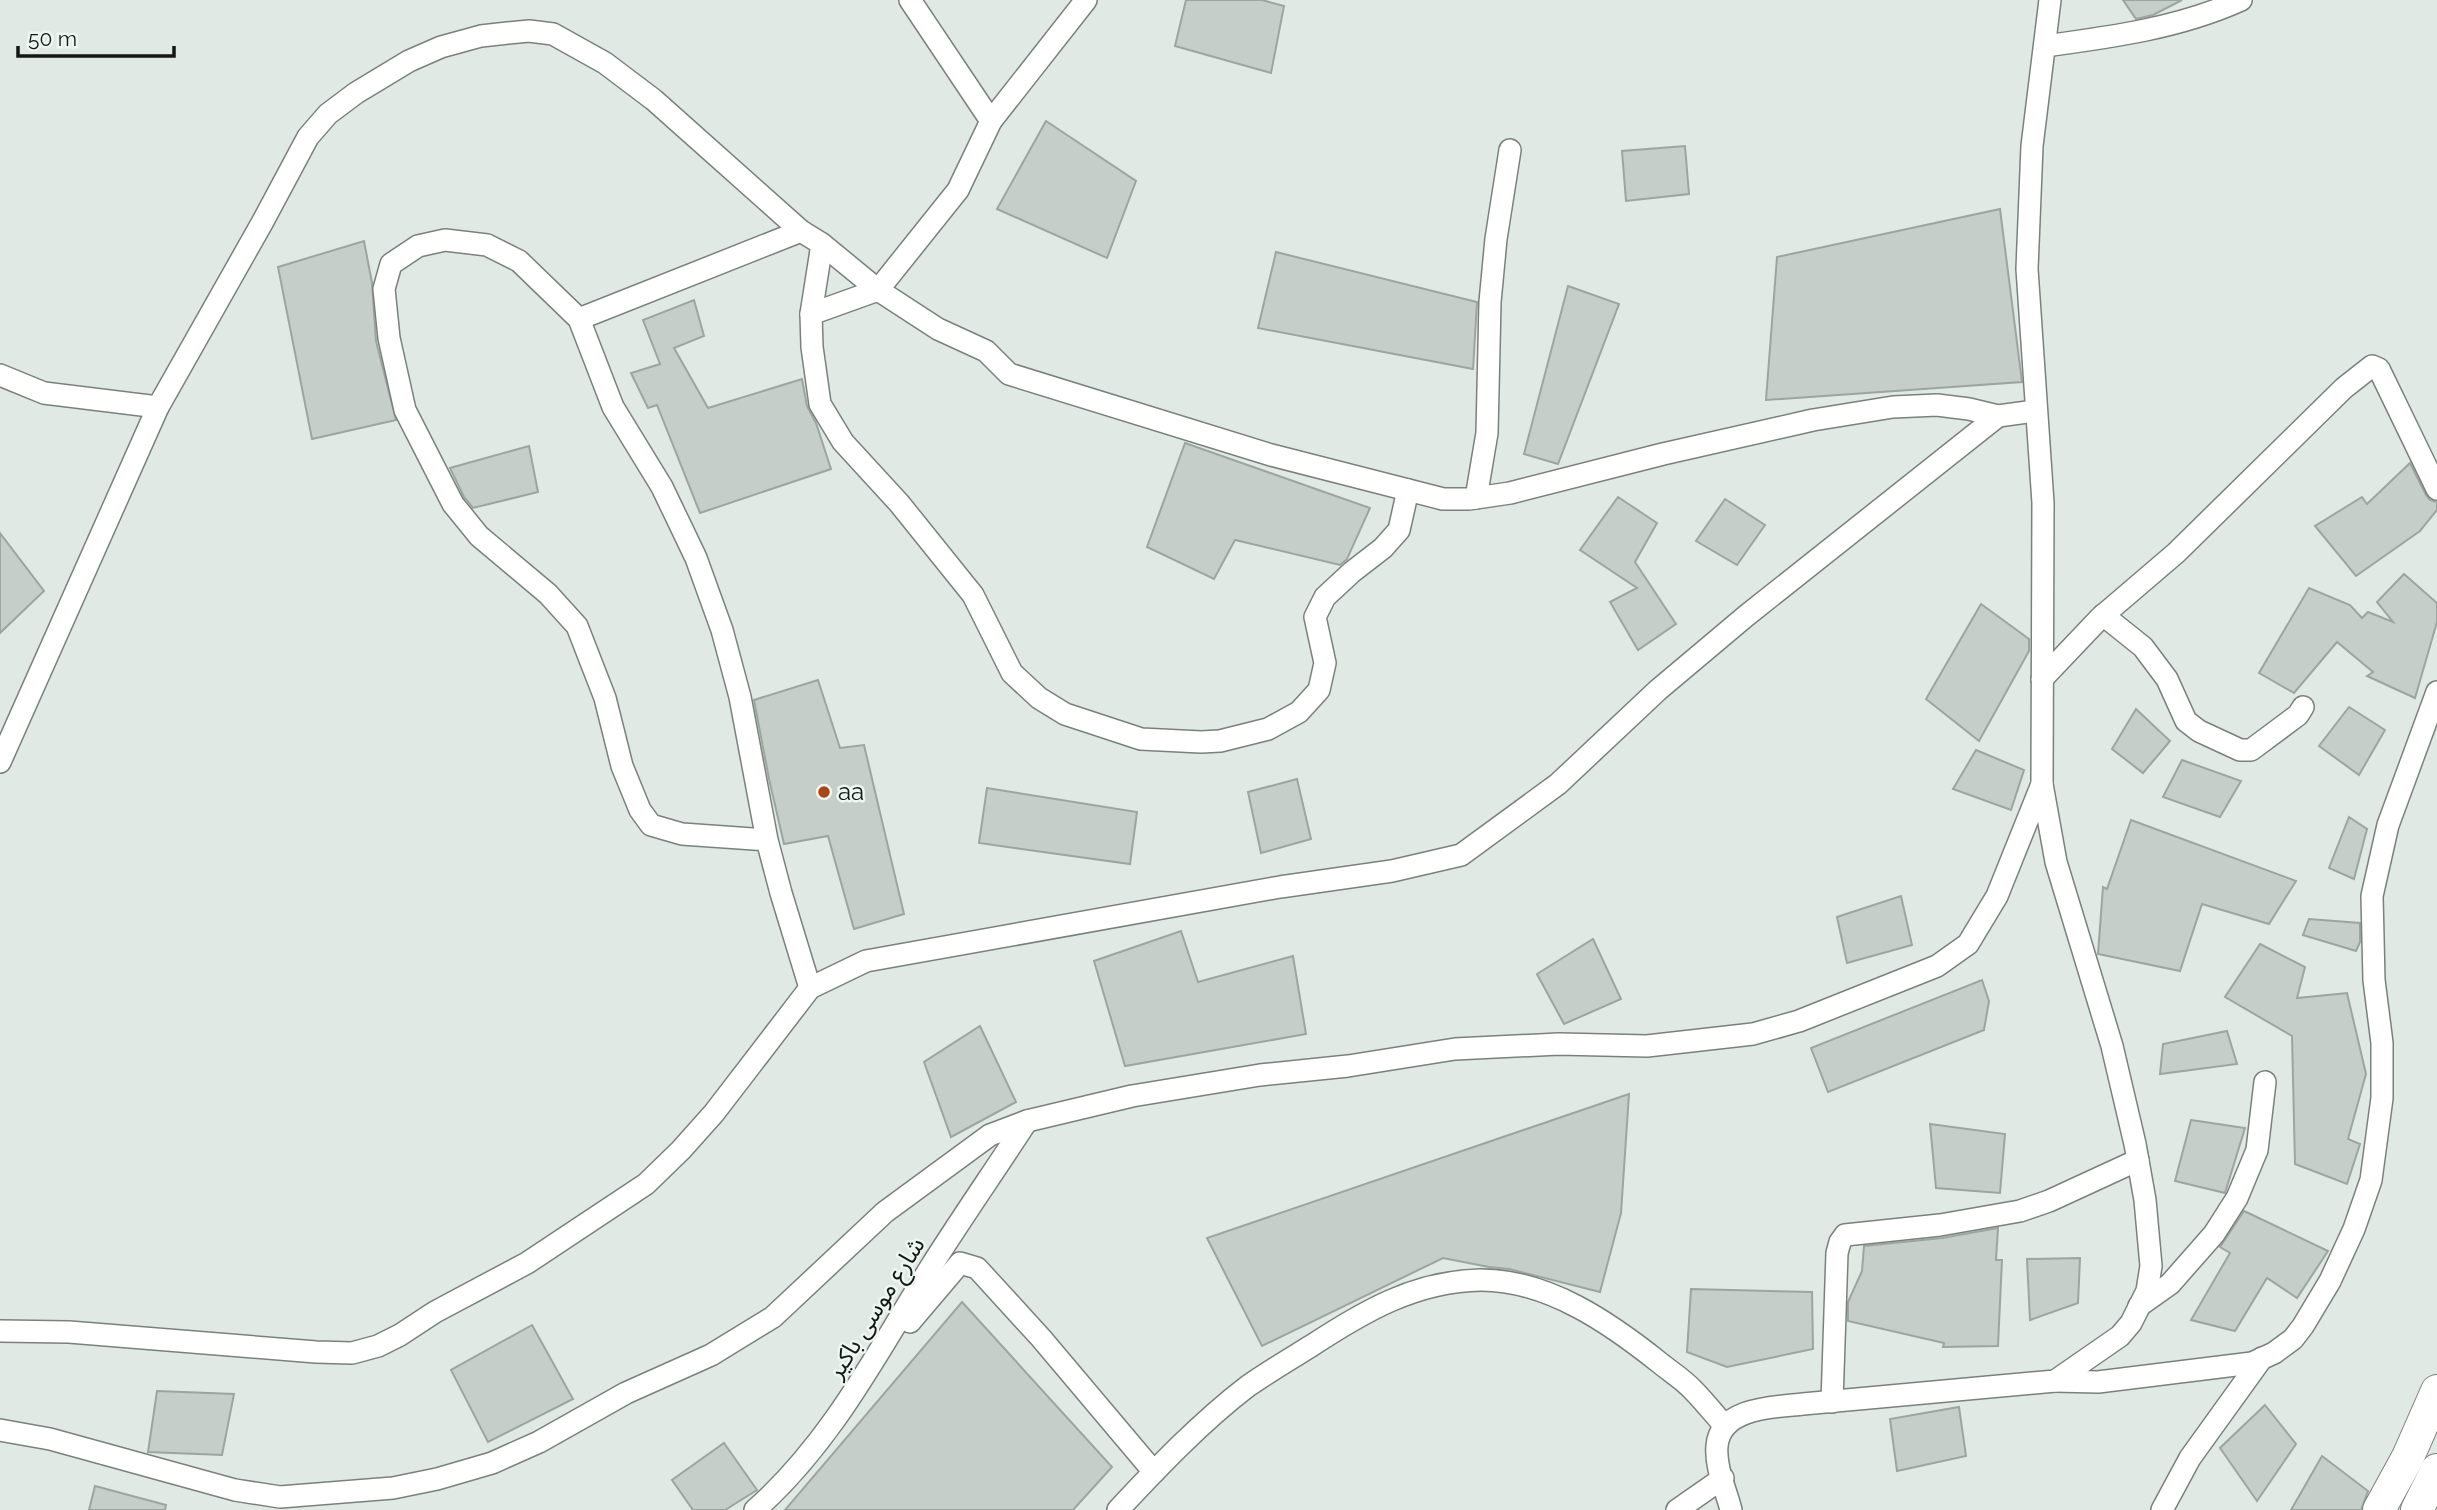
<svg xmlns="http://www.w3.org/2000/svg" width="2437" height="1510" font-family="Raleway,'Noto Sans Arabic',sans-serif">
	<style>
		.building { fill: #c6cec9; stroke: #9da5a0; stroke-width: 2 }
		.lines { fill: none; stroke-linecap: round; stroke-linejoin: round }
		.street-casing { stroke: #7a817d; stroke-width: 24 }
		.primary-casing { stroke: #7a817d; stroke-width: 34 }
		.street { stroke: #fff; stroke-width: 21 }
		.primary { stroke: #fff; stroke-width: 32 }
		.poi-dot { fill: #aa4519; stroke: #edf6f1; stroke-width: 2.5 }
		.labels { text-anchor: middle; stroke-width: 5; stroke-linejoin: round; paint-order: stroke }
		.poi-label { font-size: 24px; fill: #141715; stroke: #edf6f1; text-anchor: start }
		.street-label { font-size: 24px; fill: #141715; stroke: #edf6f1 }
	</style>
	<rect width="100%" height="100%" fill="#e0e9e4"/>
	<g class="building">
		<path d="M1186,0H1262L1284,6L1271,73L1175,46Z"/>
		<path d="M2123,0H2182L2153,15L2136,19Z"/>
		<path d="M1046,121L1136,181L1107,258L997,209Z"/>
		<path d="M1685,146L1689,194L1626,201L1622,151Z"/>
		<path d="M2000,209L2022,382L1766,400L1777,257Z"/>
		<path d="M364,241L372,283L376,341L396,420L312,439L278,267Z"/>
		<path d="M1276,252L1477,302L1473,369L1258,328Z"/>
		<path d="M1568,286L1619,304L1558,464L1524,454Z"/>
		<path d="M694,300L704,336L674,348L708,408L802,379L807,406L816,423L831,469L700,513L657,405L648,408L631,373L660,364L643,320Z"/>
		<path d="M1185,443L1370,508L1347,559L1340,565L1235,540L1214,579L1147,547Z"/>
		<path d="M529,446L538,492L473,508L464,497L450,468Z"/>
		<path d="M2410,463L2426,495L2430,500L2437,502V510L2420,531L2356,576L2315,526L2362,497L2367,504Z"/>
		<path d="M1618,497L1657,523L1635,562L1676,624L1638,650L1610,602L1637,588L1580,550Z"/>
		<path d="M1725,499L1765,525L1737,565L1696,541Z"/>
		<path d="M0,533L44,591L0,633Z"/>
		<path d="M2404,574L2437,603V622L2415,698L2367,676L2373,672L2337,642L2294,693L2259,673L2309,588L2350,605L2362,618L2368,612L2393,622L2377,602Z"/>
		<path d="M1981,604L2029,639V651L1979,741L1926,699Z"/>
		<path d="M818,680L840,748L864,745L904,914L854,929L828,836L784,844L769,779L754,700Z"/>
		<path d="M2349,707L2385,730L2359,775L2319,746Z"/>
		<path d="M2136,709L2170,741L2143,773L2112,749Z"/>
		<path d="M1976,750L2024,770L2011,810L1953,789Z"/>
		<path d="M2182,760L2241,781L2220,817L2163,797Z"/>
		<path d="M1297,779L1311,839L1261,853L1248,792Z"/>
		<path d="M987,788L1137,812L1130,864L979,843Z"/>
		<path d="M2349,817L2367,829L2354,879L2329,868Z"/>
		<path d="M2131,820L2296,881L2269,924L2202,904L2180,971L2098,954L2103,887L2107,889Z"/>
		<path d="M1901,896L1912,945L1847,963L1837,917Z"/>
		<path d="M2309,919L2360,923V942L2356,951L2303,935Z"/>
		<path d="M1181,931L1198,982L1293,956L1306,1034L1125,1066L1094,961Z"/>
		<path d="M1593,939L1621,999L1564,1024L1537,974Z"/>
		<path d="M2260,944L2305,967L2297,998L2347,993L2366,1074L2348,1139L2360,1144L2347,1184L2295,1164L2292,1036L2225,997Z"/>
		<path d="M1982,980L1989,1001L1984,1030L1828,1092L1811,1048Z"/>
		<path d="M980,1026L1016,1102L951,1137L924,1062Z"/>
		<path d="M2227,1031L2237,1064L2160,1074L2163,1044Z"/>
		<path d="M1629,1094L1621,1213L1600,1292L1509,1269L1489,1267L1443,1258L1262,1346L1207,1238Z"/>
		<path d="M2191,1120L2245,1128L2225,1193L2175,1181Z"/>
		<path d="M1930,1124L2005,1134L2000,1193L1936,1188Z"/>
		<path d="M2244,1211L2328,1251L2297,1298L2267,1278L2235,1331L2191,1320L2230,1253L2220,1247Z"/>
		<path d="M1998,1228L1996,1260H2002L1998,1346L1943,1347L1944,1343L1848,1321V1302L1862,1271L1864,1246L1942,1238Z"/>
		<path d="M2080,1258L2078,1303L2030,1320L2027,1259Z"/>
		<path d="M1691,1289L1812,1292L1813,1349L1727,1367L1687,1352Z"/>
		<path d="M962,1302L1112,1467L1073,1510H785Z"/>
		<path d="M532,1325L573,1399L488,1442L451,1370Z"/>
		<path d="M157,1391L234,1394L222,1455L148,1452Z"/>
		<path d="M2265,1405L2296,1444L2257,1501L2220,1448Z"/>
		<path d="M1959,1407L1966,1456L1897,1471L1890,1419Z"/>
		<path d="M724,1443L757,1490L725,1510H693L672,1480Z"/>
		<path d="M2322,1456L2368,1491L2361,1510H2291Z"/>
		<path d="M95,1486L166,1505L165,1510H89Z"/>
	</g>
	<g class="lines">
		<g class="street-casing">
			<g id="street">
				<path d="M910,0L991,121"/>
				<path d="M2045,46C2112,37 2179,28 2241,0"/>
				<path d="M822,244L811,314L812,347L820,404L843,442L899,503L973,595L1012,673L1039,698L1065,714L1141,739L1201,742L1220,741L1268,729L1299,712L1319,690L1325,663L1315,617L1325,597L1352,572L1383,548L1399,530L1408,490"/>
				<path d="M811,314L878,290L958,190L991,121L1086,0"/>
				<path d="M579,319L801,231"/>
				<path d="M0,375L44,393L158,407"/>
				<path d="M1476,498L1487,433L1490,302L1496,239L1510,150"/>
				<path d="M2103,615L2143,647L2167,679L2186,721L2199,731L2240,750H2251L2298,715L2303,707"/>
				<path d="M2042,679L2100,618L2176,553L2344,388L2372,366L2379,369L2437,489"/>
				<path d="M0,762L158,407L262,223L308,137L328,114L356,93L409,61L441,47L481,36L508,33L529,31L553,34L605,63L654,100L801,231L822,244L878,290L938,329L986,351L1009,374L1271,455L1443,499H1469L1510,493L1663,454L1813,420L1893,407L1937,405L1969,409L1998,416L2035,411"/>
				<path d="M767,840L682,834L651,825L640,810L622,766L605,698L577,626L548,594L479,536L453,504L405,410L389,338L384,289L391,264L418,246L445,240L487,245L519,261L579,319L613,407L662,487L696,558L722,630L740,697L767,840L781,893L810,988"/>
				<path d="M2139,1306L2170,1284L2214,1234L2237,1198L2257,1150L2265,1082"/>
				<path d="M910,1322L960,1263L977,1268L1041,1338L1154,1472"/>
				<path d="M0,1331L69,1332L316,1352L352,1353L378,1346L400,1335L435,1312L527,1263L646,1184L681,1150L714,1113L810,988L866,961L1280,887L1392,871L1461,855L1558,784L1658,690L1746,616L1998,416"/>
				<path d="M2055,1381L2098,1382L2252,1363L2274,1353L2293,1339L2303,1326L2330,1281L2354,1229L2371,1180L2382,1098V1043L2374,980L2372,896L2388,825L2437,692"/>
				<path d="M1832,1402L1837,1253L1840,1242L1845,1235L1940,1225L2020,1211L2049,1201L2138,1160"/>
				<path d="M0,1430L50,1439L235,1490L280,1497L393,1488L437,1479L492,1463L539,1442L626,1393L711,1355L773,1317L885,1212L990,1135L1027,1121L1132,1096L1260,1075L1348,1066L1455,1049L1559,1044L1647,1046L1753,1034L1799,1021L1937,966L1968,944L1997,896L2042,784"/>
				<path d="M755,1510C831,1443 877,1353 930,1268C961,1219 995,1170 1027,1121"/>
				<path d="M1118,1510C1158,1467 1201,1422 1248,1386C1268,1372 1290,1359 1311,1346C1363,1312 1415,1281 1481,1280C1548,1280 1610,1323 1660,1363C1671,1372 1684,1380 1693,1390C1704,1401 1714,1414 1725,1426"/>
				<path d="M1677,1510L1723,1478"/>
				<path d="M1731,1510C1726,1490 1715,1467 1717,1446C1720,1407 1775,1407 1803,1404L2055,1381L2120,1336L2131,1323L2147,1291L2151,1266L2145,1200L2135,1144L2112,1046L2056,862L2042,784L2043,503L2027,269L2032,146L2050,0"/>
				<path d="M2162,1510L2190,1458L2262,1358"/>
			</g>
		</g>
		<g class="primary-casing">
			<g id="primary">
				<path d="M2379,1510L2408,1457L2437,1391"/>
				<path d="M2417,1510L2437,1470"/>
			</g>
		</g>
		<use href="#street" class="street"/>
		<use href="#primary" class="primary"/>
	</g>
	<circle class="poi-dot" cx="824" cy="792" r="7"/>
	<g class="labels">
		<g class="poi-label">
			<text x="838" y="800">aa</text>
		</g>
		<g class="street-label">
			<text transform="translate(876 1308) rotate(-58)" y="8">شارع موسى باكير</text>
		</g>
	</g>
	<path d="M18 46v10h156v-10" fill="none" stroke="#141715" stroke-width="3.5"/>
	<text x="28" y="46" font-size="21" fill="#141715" stroke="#edf6f1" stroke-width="5" paint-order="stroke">50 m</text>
</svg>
